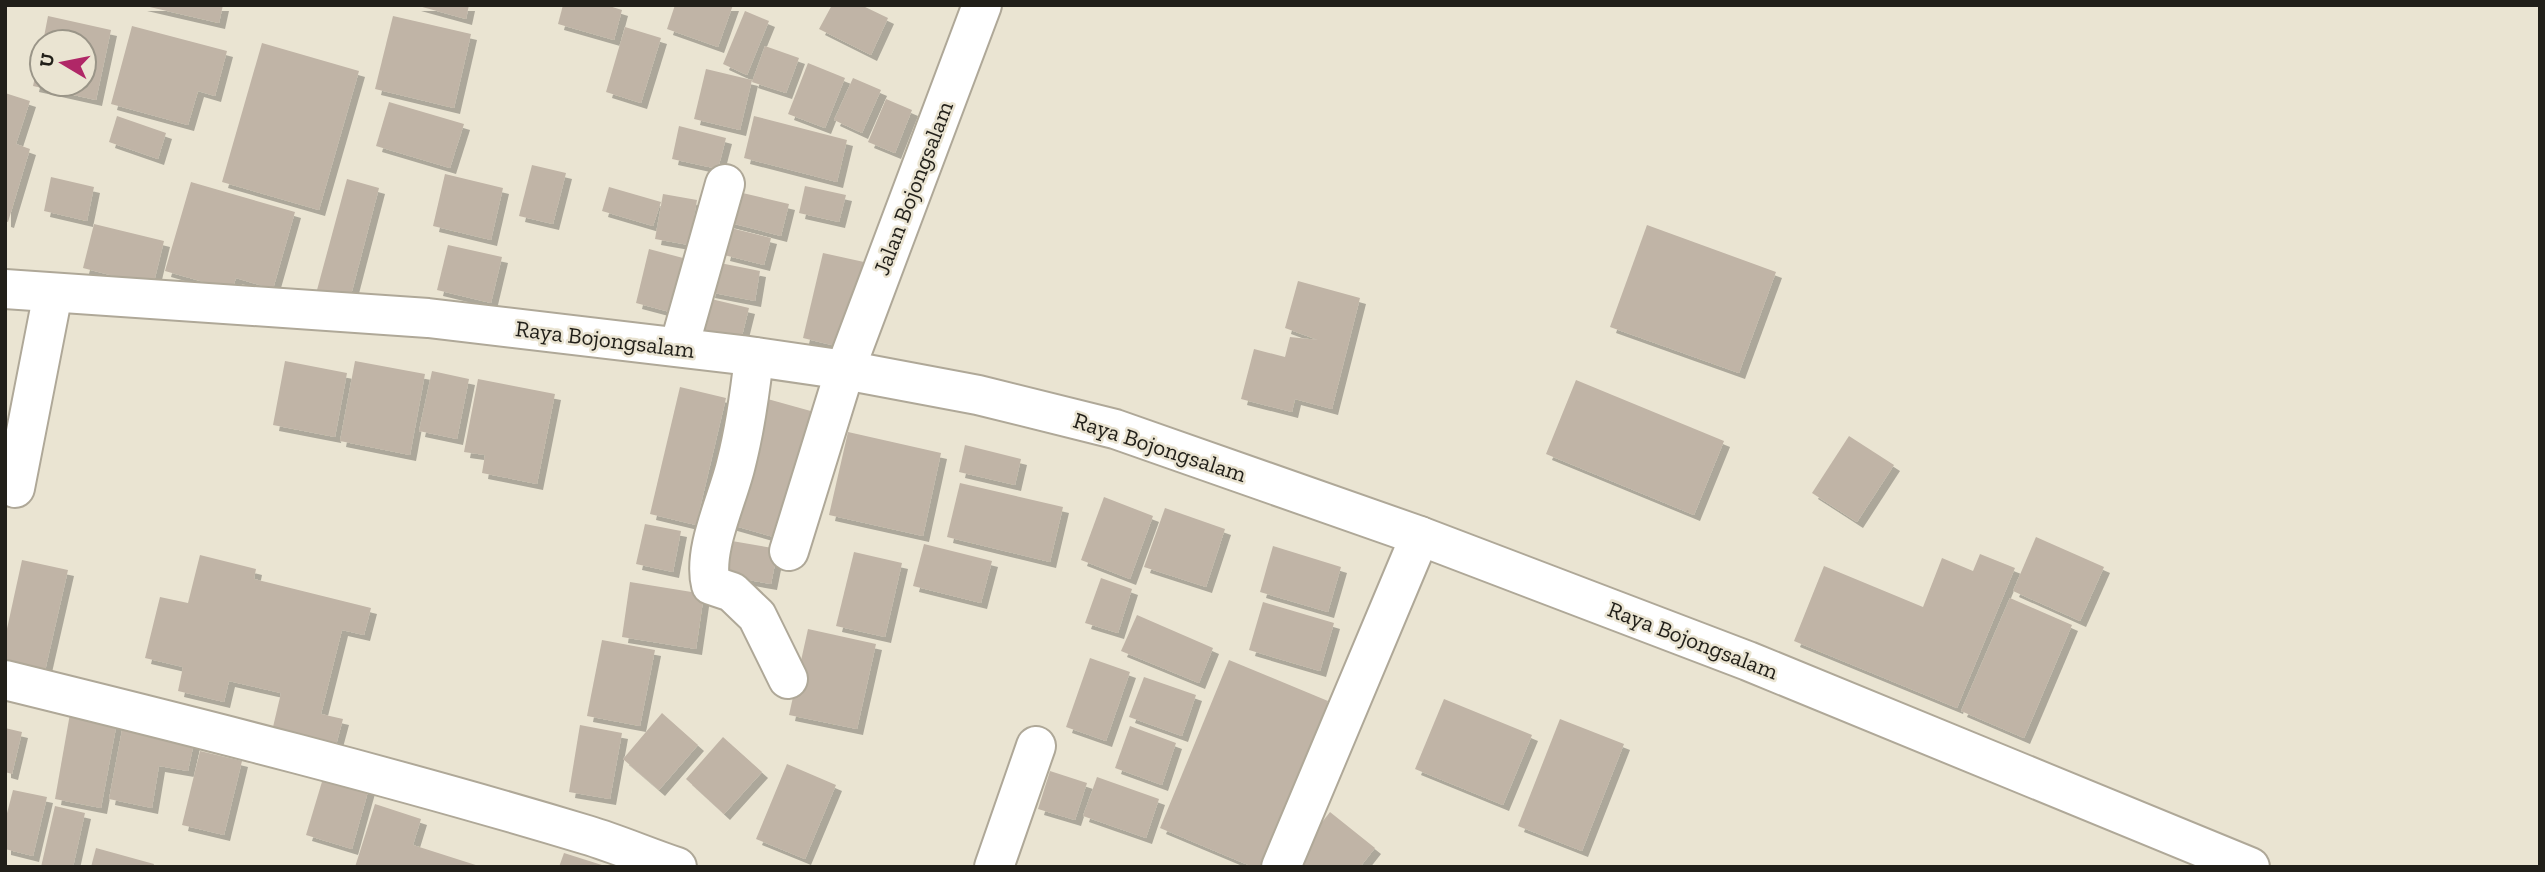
<svg xmlns="http://www.w3.org/2000/svg" width="2545" height="872" font-family="'Zilla Slab',serif">
	<style>
		.building { fill: #c0b4a6; filter: url(#shadow) }
		.lines { fill: none; stroke-linecap: round; stroke-linejoin: round }
		.minor-casing { stroke: #afa898; stroke-width: 42 }
		.major-casing { stroke: #afa898; stroke-width: 42 }
		.minor { stroke: #fff; stroke-width: 38 }
		.major { stroke: #fff; stroke-width: 38 }
		.labels { text-anchor: middle; stroke-width: 5; stroke-linejoin: round; paint-order: stroke }
		.street-label { font-size: 23px; fill: #211f19; stroke: #eae4d2 }
	</style>
	<defs>
		<filter id="shadow"><feDropShadow dx="6" dy="6" stdDeviation="0" flood-color="#0004"/></filter>
	</defs>
	<rect width="100%" height="100%" fill="#eae4d2"/>
	<g class="building">
		<path d="M141,5H223L219,23Z"/>
		<path d="M415,5H469L466,19Z"/>
		<path d="M563,5H606L622,10L614,40L558,24Z"/>
		<path d="M675,5H733L718,47L667,29Z"/>
		<path d="M832,5H861L888,18L871,55L819,29Z"/>
		<path d="M745,11L769,21L747,75L723,64Z"/>
		<path d="M48,16L111,30L96,100L33,86L41,50L42,84H84V42H43Z"/>
		<path d="M393,16L471,34L454,108L375,89Z"/>
		<path d="M132,26L227,51L215,96L198,91L188,125L111,104Z"/>
		<path d="M625,27L661,38L641,103L606,92Z"/>
		<path d="M262,43L359,71L319,210L222,182Z"/>
		<path d="M765,46L799,58L786,93L752,82Z"/>
		<path d="M808,63L845,78L825,128L788,114Z"/>
		<path d="M706,69L752,80L740,130L694,119Z"/>
		<path d="M853,78L881,90L862,133L834,120Z"/>
		<path d="M5,93L30,101L16,144L30,149L8,222L5,221Z"/>
		<path d="M886,99L912,110L895,153L868,142Z"/>
		<path d="M389,102L464,124L450,168L376,146Z"/>
		<path d="M117,116L166,133L158,159L109,142Z"/>
		<path d="M754,116L847,140L837,182L744,158Z"/>
		<path d="M679,126L726,138L718,169L672,159Z"/>
		<path d="M532,165L566,173L553,224L519,216Z"/>
		<path d="M445,174L503,188L491,240L433,226Z"/>
		<path d="M51,177L94,187L87,221L44,211Z"/>
		<path d="M347,179L379,188L350,299L317,290Z"/>
		<path d="M191,182L295,212L273,289L236,278L232,290L165,271Z"/>
		<path d="M805,186L846,195L839,222L799,213Z"/>
		<path d="M609,187L661,202L653,226L602,211Z"/>
		<path d="M734,191L789,204L781,236L727,222Z"/>
		<path d="M663,194L697,200L689,245L655,239Z"/>
		<path d="M94,224L164,241L153,286L83,268Z"/>
		<path d="M1647,225L1776,272L1739,373L1610,327Z"/>
		<path d="M731,228L771,238L764,265L724,255Z"/>
		<path d="M448,245L502,257L491,303L437,290Z"/>
		<path d="M649,249L683,258L670,312L636,303Z"/>
		<path d="M823,253L864,262L844,348L803,338Z"/>
		<path d="M715,262L760,271L755,301L709,292Z"/>
		<path d="M1298,281L1360,298L1332,409L1295,399L1292,412L1241,399L1254,349L1285,357L1290,337L1318,340L1285,328Z"/>
		<path d="M707,298L749,308L741,340L700,331Z"/>
		<path d="M285,361L347,373L335,437L273,425Z"/>
		<path d="M355,361L425,374L410,455L340,441Z"/>
		<path d="M432,371L469,379L457,439L419,431Z"/>
		<path d="M478,379L555,394L537,484L482,473L485,455L464,452Z"/>
		<path d="M1576,380L1724,441L1694,515L1546,454Z"/>
		<path d="M680,387L726,398L696,525L650,514Z"/>
		<path d="M764,398L825,415L788,541L728,524Z"/>
		<path d="M848,432L941,453L923,536L829,515Z"/>
		<path d="M1849,436L1894,465L1857,522L1812,493Z"/>
		<path d="M965,445L1021,459L1015,485L959,472Z"/>
		<path d="M960,483L1063,507L1050,562L947,537Z"/>
		<path d="M1104,497L1153,516L1130,579L1081,560Z"/>
		<path d="M1165,508L1225,529L1206,587L1144,567Z"/>
		<path d="M645,524L681,531L673,572L636,564Z"/>
		<path d="M2036,537L2104,567L2080,621L2013,591Z"/>
		<path d="M732,541L778,549L771,584L726,576Z"/>
		<path d="M924,544L992,561L981,603L913,586Z"/>
		<path d="M1273,546L1341,567L1328,612L1260,592Z"/>
		<path d="M854,552L902,563L885,637L836,626Z"/>
		<path d="M1980,554L2015,568L1957,708L1794,641L1824,566L1923,607L1942,558L1973,571Z"/>
		<path d="M200,555L256,569L254,579L371,608L364,635L342,630L321,714L343,719L332,760L269,744L281,693L229,681L224,702L178,691L183,667L145,658L160,597L188,603Z"/>
		<path d="M22,560L68,570L42,684L5,676V638Z"/>
		<path d="M1101,578L1132,589L1118,633L1085,623Z"/>
		<path d="M630,582L704,594L696,649L622,637Z"/>
		<path d="M2010,598L2072,625L2024,738L1961,711Z"/>
		<path d="M1263,602L1334,623L1320,671L1249,650Z"/>
		<path d="M1137,615L1213,648L1199,683L1121,651Z"/>
		<path d="M808,629L876,644L857,729L789,715Z"/>
		<path d="M602,640L655,650L640,726L587,716Z"/>
		<path d="M1090,658L1130,672L1106,741L1066,727Z"/>
		<path d="M1229,660L1328,701L1261,867H1253L1160,828Z"/>
		<path d="M1144,677L1196,695L1182,736L1129,717Z"/>
		<path d="M1444,699L1532,735L1503,805L1415,769Z"/>
		<path d="M71,708L118,717L101,808L55,799Z"/>
		<path d="M662,713L698,745L659,790L623,759Z"/>
		<path d="M1560,719L1624,744L1582,851L1518,826Z"/>
		<path d="M123,725L195,738L188,771L159,766L152,808L109,799Z"/>
		<path d="M580,725L622,733L610,799L569,792Z"/>
		<path d="M1130,726L1176,743L1162,785L1115,768Z"/>
		<path d="M5,728L22,732L12,774L5,772Z"/>
		<path d="M723,737L762,772L724,814L686,779Z"/>
		<path d="M200,751L242,761L224,835L182,825Z"/>
		<path d="M787,764L836,785L805,859L756,839Z"/>
		<path d="M1050,771L1087,783L1075,820L1038,809Z"/>
		<path d="M324,775L369,788L352,849L306,835Z"/>
		<path d="M1097,777L1159,799L1146,838L1083,816Z"/>
		<path d="M13,790L47,797L33,856L5,849V821Z"/>
		<path d="M375,804L421,819L413,845L482,867H355Z"/>
		<path d="M55,806L85,813L73,867H41Z"/>
		<path d="M1330,812L1375,848L1360,867H1307L1295,857Z"/>
		<path d="M96,848L154,864L153,867H91Z"/>
		<path d="M564,853L605,866V867H559Z"/>
	</g>
	<g class="lines">
		<g class="minor-casing">
			<g id="minor">
				<path d="M679,347L725,184"/>
				<path d="M754,357C750,393 745,429 736,464C728,499 702,550 711,585L732,592L757,616L788,679"/>
				<path d="M15,488L53,293"/>
				<path d="M789,551L845,370L982,5"/>
				<path d="M5,680C200,728 395,777 587,835C617,844 647,857 677,867"/>
				<path d="M994,867L1036,746"/>
				<path d="M1281,867L1420,536"/>
			</g>
		</g>
		<g class="major-casing">
			<path id="major" d="M5,289L428,318L742,355L845,370L978,395L1115,429L1420,536L1748,661L2250,867"/>
		</g>
		<use href="#minor" class="minor"/>
		<use href="#major" class="major"/>
	</g>
	<g class="labels">
		<g class="street-label">
			<text transform="translate(913 188) rotate(-69)" y="8">Jalan Bojongsalam</text>
			<text transform="translate(605 339) rotate(7)" y="8">Raya Bojongsalam</text>
			<text transform="translate(1160 447) rotate(18)" y="8">Raya Bojongsalam</text>
			<text transform="translate(1693 640) rotate(21)" y="8">Raya Bojongsalam</text>
		</g>
	</g>
	<rect width="2545" height="872" fill="none" stroke="#211f19" stroke-width="14"/>
	<g transform="translate(63 63) rotate(280)"><circle r="33" fill="#eae4d2" stroke="#9a9588" stroke-width="2"/>
	<path d="M0-5L12 26L0 18L-12 26Z" fill="#b02767"/>
	<text y="-10" font-size="19" font-weight="bold" text-anchor="middle" fill="#211f19">U</text>
	</g>
</svg>
